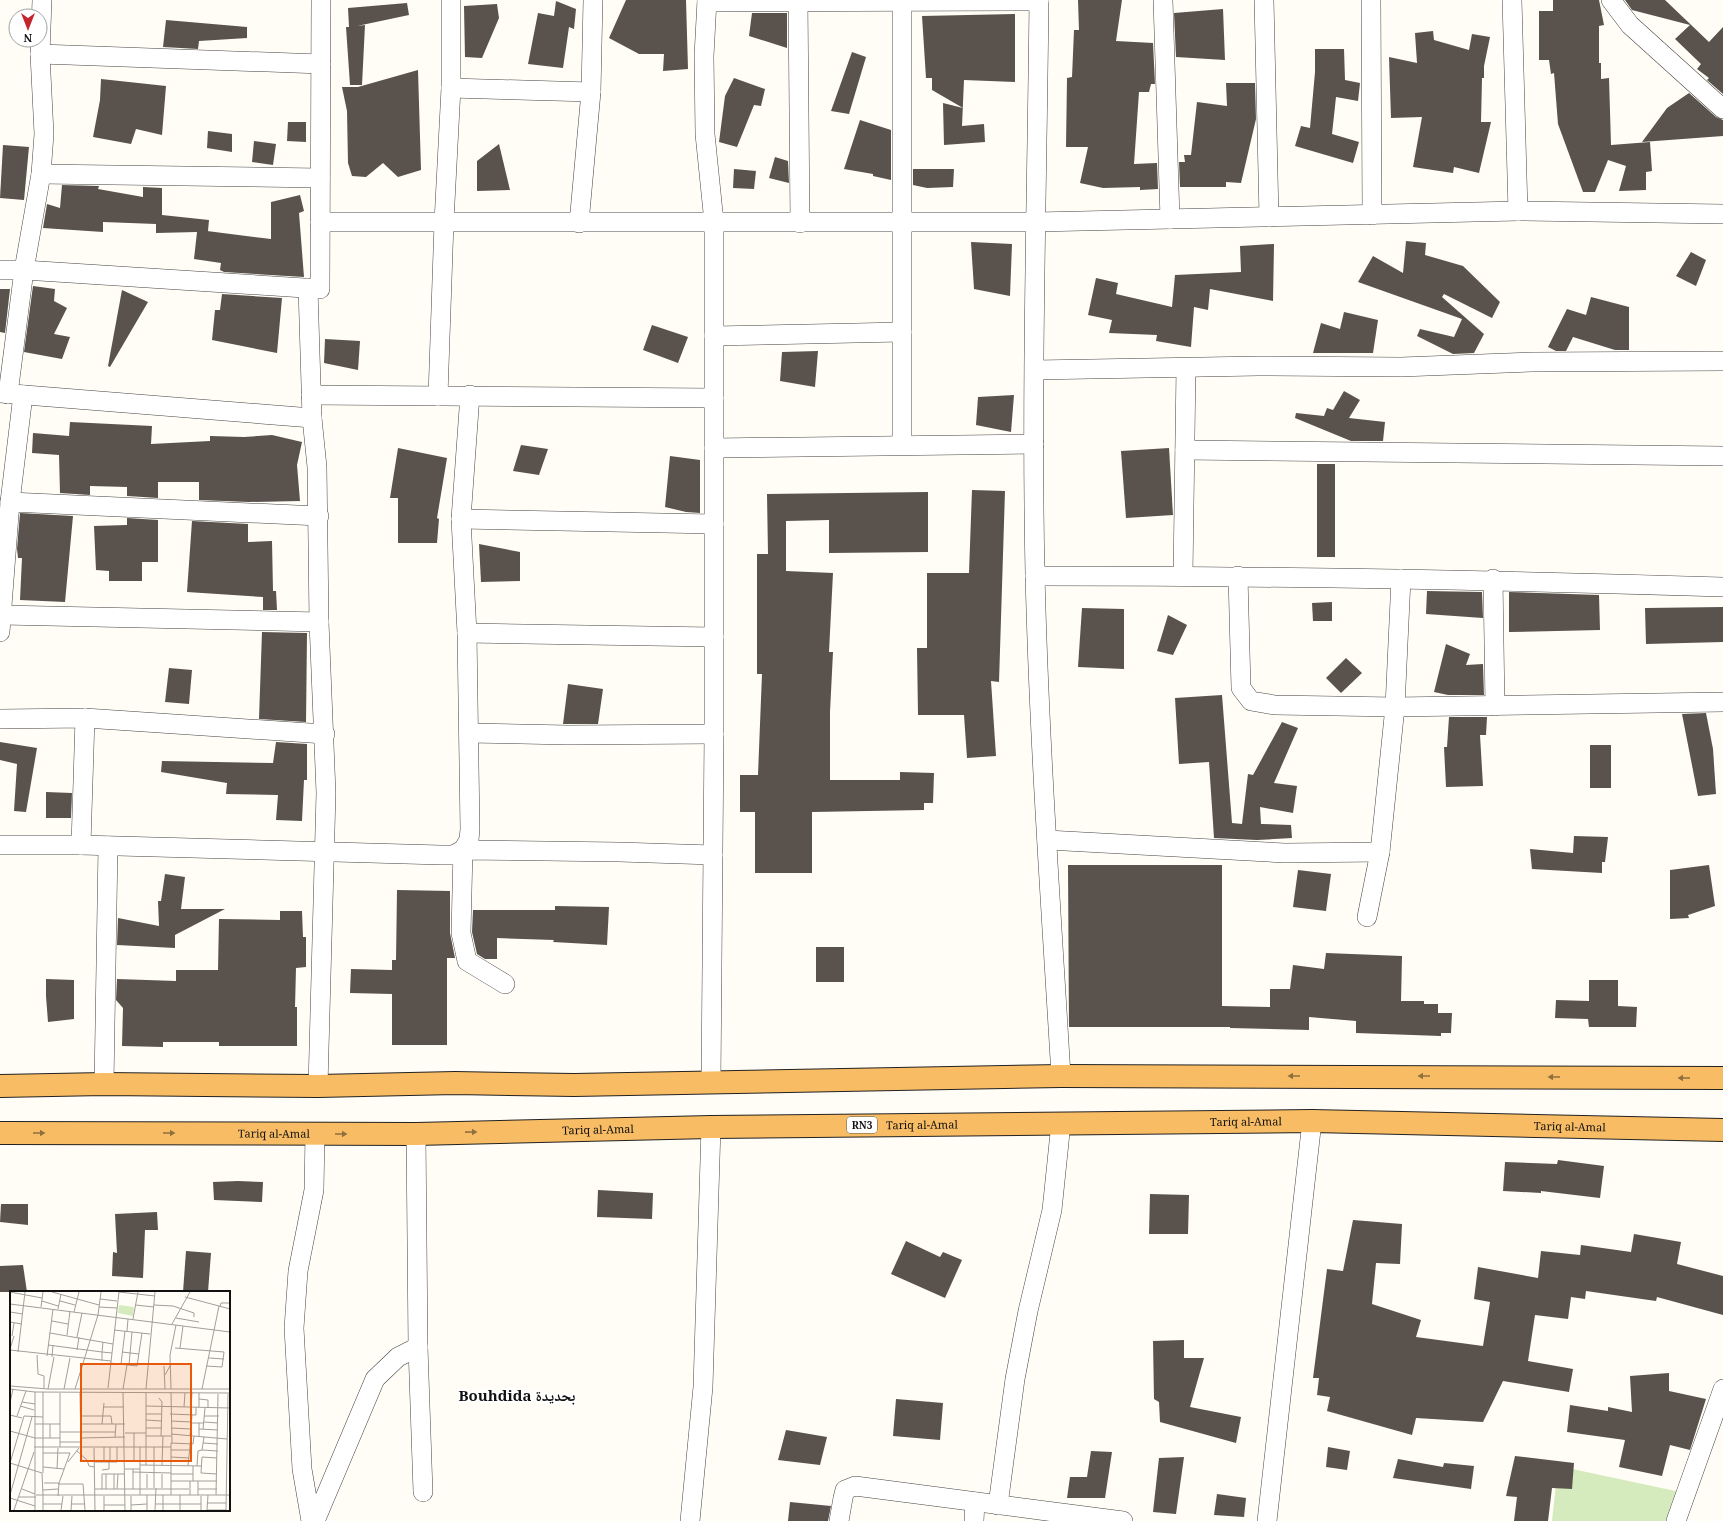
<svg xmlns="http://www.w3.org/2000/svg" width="1723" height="1521" font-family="'Noto Serif','Noto Naskh Arabic',serif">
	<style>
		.green { fill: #d5ebbd }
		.building { fill: #5a524d }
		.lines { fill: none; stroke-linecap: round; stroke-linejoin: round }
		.minor-casing { stroke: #444; stroke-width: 20 }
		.trunk-casing { stroke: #222; stroke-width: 24 }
		.minor { stroke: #fff; stroke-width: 19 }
		.trunk { stroke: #f7bc64; stroke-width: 22 }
		.oneway { fill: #906f3f }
		.labels { text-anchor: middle; stroke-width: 4; stroke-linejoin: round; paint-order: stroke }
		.shield { fill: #fff; stroke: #585858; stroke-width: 1 }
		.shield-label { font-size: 10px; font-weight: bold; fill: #111 }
		.street-label { font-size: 11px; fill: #111; stroke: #fff }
		.district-label { font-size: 15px; font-weight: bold; fill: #111; stroke: #fff }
		.inset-road { fill: none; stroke: #a09f9a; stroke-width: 1 }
		.view { fill: #e8590c; fill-opacity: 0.15; stroke: #e8590c; stroke-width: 2 }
		.inset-edge { fill: none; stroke: #111; stroke-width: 2 }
	</style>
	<rect width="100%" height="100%" fill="#fffdf5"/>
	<path class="green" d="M1558,1466L1685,1493L1675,1521H1552Z"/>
	<g class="building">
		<path d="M626,0H686L688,69L663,71L664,54H639L609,38Z"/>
		<path d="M1078,0H1122L1116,41L1153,43L1155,84H1151L1149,92H1139L1134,164L1157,163L1158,189L1140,190V187L1103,188L1080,183L1088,147H1066L1067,78L1072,77L1074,30H1079Z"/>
		<path d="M1553,0H1599L1604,25L1599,26V63H1601V79L1609,78L1611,145L1650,142L1652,171L1646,172V190L1619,191L1626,166L1608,160L1595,192H1583L1558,124L1554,73L1551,74L1549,60H1539V11H1553Z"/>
		<path d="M1625,0H1665L1709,42L1723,27V94L1707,80L1709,78L1697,69L1701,64L1675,39L1690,25L1632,10Z"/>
		<path d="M556,1L576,9L574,29L569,27L563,68L528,64L538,13L554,16Z"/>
		<path d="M407,3L409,15L357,26L365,25L362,85H350L346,27H349L348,8Z"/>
		<path d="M497,4L499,18L482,58L465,57L464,6Z"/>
		<path d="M1223,9L1225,60L1176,57L1174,13Z"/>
		<path d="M752,13H787V48L749,36Z"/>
		<path d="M1015,14V82L964,80L962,126L984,124L985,142L944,145L943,103L963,108L932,90V78H926L922,16Z"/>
		<path d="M166,20L247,27V38L199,41L198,49L163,47Z"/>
		<path d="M1433,31L1434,40L1469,50L1472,34L1490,37L1484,66V78H1482L1481,122H1491L1479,173L1454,167L1453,173L1413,167L1422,117L1391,118L1389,57L1417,63L1415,33Z"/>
		<path d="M1315,49H1344L1345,80L1360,83L1358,101L1336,97L1332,134L1359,142L1353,163L1295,146L1301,126L1310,128L1315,72Z"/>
		<path d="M852,52L866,57L849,114L831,111Z"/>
		<path d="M418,70L421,170L398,177L383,163L366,177L352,176L348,163L347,111L342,87H358Z"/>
		<path d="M734,78L765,89L761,106L754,105L737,147L719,142L725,96Z"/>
		<path d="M101,79L166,86L162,135L136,129L131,144L93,137L100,100Z"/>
		<path d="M1226,83H1255L1256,119L1241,183L1226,182V187H1180L1179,162H1185L1184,155H1191L1197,102L1227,106Z"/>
		<path d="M1689,93L1716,117L1723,120V136L1642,142L1667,108Z"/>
		<path d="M860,120L891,130V180L873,176V174L844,169Z"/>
		<path d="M288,122H306V142L287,141Z"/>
		<path d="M208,131L232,134V152L207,148Z"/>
		<path d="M254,141L276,144L273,165L252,162Z"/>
		<path d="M499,144L510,190L477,191V161Z"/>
		<path d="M3,145L29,147L24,200L0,198Z"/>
		<path d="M775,157L788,161L789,183L769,178Z"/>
		<path d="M734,169L756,171L754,189L733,188Z"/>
		<path d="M913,169H954L953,187L927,188L913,185Z"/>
		<path d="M62,185L99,186L98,189L143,197V187L162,188V215L209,220L208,231H207L271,239V202L300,195L304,211L299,213L304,277L224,272L220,270L221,263L194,259L197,232L156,233V224L103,222V232L43,228L47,204L60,208Z"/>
		<path d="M1406,241L1426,243L1425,255L1463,266L1500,302L1492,318L1444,294L1442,297L1484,334L1474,353L1453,354L1417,336L1420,329L1454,337L1462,319L1358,282L1373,256L1403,273Z"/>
		<path d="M971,242L1012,244L1010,296L974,289Z"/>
		<path d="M1274,244L1273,301L1210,289L1208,310L1194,307L1191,347L1156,341L1157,335L1109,333L1112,320L1088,315L1096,278L1118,283L1116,294L1172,307L1175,275L1241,272L1240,246Z"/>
		<path d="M1691,252L1706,260L1696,286L1676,276Z"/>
		<path d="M33,286L55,289L54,301L67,308L54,334L70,337L62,359L24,352Z"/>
		<path d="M0,289H10L5,333L0,332Z"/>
		<path d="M122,290L148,302L110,367L108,366Z"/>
		<path d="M222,294L282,298L277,353L212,340L215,310H220Z"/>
		<path d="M1591,297L1629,307V350H1615L1573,337L1566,351H1556L1548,347L1567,309L1586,315Z"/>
		<path d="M1344,312L1378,320L1373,353H1313L1321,323L1340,329Z"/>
		<path d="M652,325L688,337L678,363L643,350Z"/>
		<path d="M325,339L360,341L358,370L324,363Z"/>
		<path d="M818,351L815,387L780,381L782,352Z"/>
		<path d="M1344,391L1360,400L1349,418L1385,422L1383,441H1351L1295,418L1296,413L1324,416L1327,408L1333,410Z"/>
		<path d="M1014,395L1011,432L976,425L978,397Z"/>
		<path d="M70,422L152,426L151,444L210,441V436L244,437L272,435L302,442L297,465L300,501L249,502L199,500V482H158V498L127,496V487L90,486V495L60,493L59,455L32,453L33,433L69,436Z"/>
		<path d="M521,445L548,449L539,475L513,471Z"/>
		<path d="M398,448L447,458L437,518L439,519L437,543H398V498H390Z"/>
		<path d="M1169,448L1173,515L1126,518L1121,451Z"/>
		<path d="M670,456L700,460V513L686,512L665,507Z"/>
		<rect x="1317" y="464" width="18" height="93"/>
		<path d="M972,490L1005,491L999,682L991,681L996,756L967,758L964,715H918L917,648H927V573H969Z"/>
		<path d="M928,492V552L829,553V520L786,521V571L833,573L829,652H833L830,712V780H900V772L934,773L933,803H924V810L812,812V873H755V812H740V775H758L762,674H757V554H768L767,494Z"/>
		<path d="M20,513L73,516L65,602L20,600L22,558H18L17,549Z"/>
		<path d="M127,518L158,520V562H142V581H109V571L96,570L94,526L127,525Z"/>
		<path d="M192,521L248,524V542L272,541L273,591H276L277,610H263V597L187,592Z"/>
		<path d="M479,544L520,552V581L481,582Z"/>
		<path d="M1427,591L1482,592L1483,618L1426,614Z"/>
		<path d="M1509,592L1599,595L1600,630L1509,632Z"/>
		<path d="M1332,602V621H1313L1312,603Z"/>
		<path d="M1723,607V642L1646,644L1645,608Z"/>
		<path d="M1082,608L1124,609V669L1078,667Z"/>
		<path d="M1168,615L1187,625L1173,655L1157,651Z"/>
		<path d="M262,632L307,633L306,722L259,719Z"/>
		<path d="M1446,644L1470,654L1466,665L1483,664L1484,695H1448L1434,692Z"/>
		<path d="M1346,658L1362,673L1341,693L1326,678Z"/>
		<path d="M169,668L192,670L189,704L165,702Z"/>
		<path d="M568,684L603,689L598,724H563Z"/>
		<path d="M1222,695L1232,823L1242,824L1248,774L1253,775L1282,722L1298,728L1274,783L1297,786L1293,813L1260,807L1261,824L1291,825L1292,838L1257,840L1214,838L1209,762L1179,764L1175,698Z"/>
		<path d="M1706,713L1713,749L1716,794L1698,796L1682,714Z"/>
		<path d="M1449,717H1487L1486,735H1480L1483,786L1446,787L1444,747H1447Z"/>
		<path d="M0,742L37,748L26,812L14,811L17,764L0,760Z"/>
		<path d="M276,742L307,744V780H304L302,821L276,820L278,795L226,794L227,783L161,772L162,761L273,763Z"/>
		<rect x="1590" y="745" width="21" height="43"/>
		<path d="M46,792L72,793L71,818H46Z"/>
		<path d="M1574,836L1608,837L1605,862H1602V873L1532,869L1530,849L1573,853Z"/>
		<path d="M1068,865H1222V1006L1270,1007V989H1290L1293,965L1324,969L1326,953L1402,956L1401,1001H1424V1004H1438V1013H1452L1451,1033H1441V1036L1356,1033V1021L1309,1017V1030L1230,1028V1027H1069Z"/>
		<path d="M1709,865L1715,906L1688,915L1689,918L1670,919V870Z"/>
		<path d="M1298,870L1331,874L1326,911L1293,907Z"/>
		<path d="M165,874L185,877L181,909H225L175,935V948L117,945L118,918L159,926L158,901H161Z"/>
		<path d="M397,890L450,891V933L455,958H447V1045H392V994L350,993L351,969L392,970V960H396Z"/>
		<path d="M555,906L609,907L607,945L553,942L554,940L497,938V959H485L477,954L472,932L473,910H555Z"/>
		<path d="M280,911H302L303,937H306V967L296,968L295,1007H297V1046H219V1042H163V1047L122,1046L123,1008L116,1000L117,979L176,981V970H218L219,919L280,920Z"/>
		<rect x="816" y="947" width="28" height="35"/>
		<path d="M46,979L74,980V1019L48,1022L46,996Z"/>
		<path d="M1589,980H1618V1006L1637,1007L1636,1027H1589L1588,1019L1555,1018L1556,1000L1589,1001Z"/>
		<path d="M1558,1160L1604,1166L1600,1198L1541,1191V1193L1503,1191L1505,1162L1557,1164Z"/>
		<path d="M238,1181L263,1182L262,1202L214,1200L213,1182Z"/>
		<path d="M598,1190L653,1193L652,1219L597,1217Z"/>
		<path d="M1150,1194L1189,1195L1188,1234H1149Z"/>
		<path d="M1,1204H28V1225L0,1222Z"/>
		<path d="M157,1212L158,1230H145L143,1278L112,1276L113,1252L117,1253L115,1214Z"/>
		<path d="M1353,1220L1402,1224L1400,1264L1376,1263L1372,1304L1421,1320L1416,1337L1483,1346L1490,1302L1474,1299L1478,1267L1538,1278L1541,1251L1580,1255L1581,1245L1631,1252L1634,1234L1681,1242L1677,1264L1723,1276V1315L1657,1297L1656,1301L1586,1291L1585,1299L1571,1297L1568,1319L1535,1315L1528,1361L1573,1369L1569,1392L1503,1381L1483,1422L1416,1418L1412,1435L1327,1411L1330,1397L1317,1395L1319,1378H1313L1327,1269L1343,1271Z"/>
		<path d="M906,1241L940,1257L943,1252L962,1260L945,1298L891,1274Z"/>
		<path d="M186,1251L211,1253L208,1292H183Z"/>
		<path d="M23,1265L27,1292H0V1266Z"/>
		<path d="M1184,1340V1358H1204L1190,1407L1241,1417L1236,1443L1160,1422L1159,1402L1154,1399L1153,1341Z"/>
		<path d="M1669,1373V1391L1706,1399L1690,1450L1670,1445L1662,1476L1619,1467L1625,1440L1567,1432L1570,1405L1608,1411V1407L1632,1412L1630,1376Z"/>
		<path d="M896,1399L943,1403L940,1440L893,1436Z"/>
		<path d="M786,1430L827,1437L820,1465L778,1460Z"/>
		<path d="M1328,1447L1350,1451L1347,1470L1326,1467Z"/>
		<path d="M1091,1451L1112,1452L1105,1498H1067L1070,1477H1087Z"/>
		<path d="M1515,1456L1574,1463L1572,1489L1552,1488L1548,1521H1514L1517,1497L1506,1496Z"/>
		<path d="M1184,1457L1176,1514L1153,1512L1159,1458Z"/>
		<path d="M1398,1459L1443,1467L1444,1463L1474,1466L1471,1489L1393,1478Z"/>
		<path d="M1217,1494L1246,1498L1244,1517L1214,1515Z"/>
		<path d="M790,1502L831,1506L828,1521H788Z"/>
	</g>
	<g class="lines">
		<g class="minor-casing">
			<g id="minor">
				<path d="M707,0L704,56L705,134L714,222V734L711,1081"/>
				<path d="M798,0L800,223"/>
				<path d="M902,0V445"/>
				<path d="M1039,0C1037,191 1031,382 1035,573C1039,741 1051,908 1061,1076"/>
				<path d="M1163,0L1170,219"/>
				<path d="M1264,0L1269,217"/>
				<path d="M1371,0L1372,215"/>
				<path d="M1512,0L1518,211"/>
				<path d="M1611,0L1630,25L1723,109"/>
				<path d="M707,2L1039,1"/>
				<path d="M40,54L321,64"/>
				<path d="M451,88L591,92"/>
				<path d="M41,174L320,178"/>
				<path d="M320,222H1037L1518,211L1723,214"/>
				<path d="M579,223L591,92L593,0"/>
				<path d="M0,270H24L320,289L321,0"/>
				<path d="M308,288L312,418L317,467L319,622L326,793L318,1086"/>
				<path d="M714,336L902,332"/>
				<path d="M1035,370L1258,366L1401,367L1532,362L1723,361"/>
				<path d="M0,393L312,418"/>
				<path d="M8,394L24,270L41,174L44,134L40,54L42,0"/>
				<path d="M311,395L714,398"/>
				<path d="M470,395L461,519L467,633L470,829L469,840L463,850L461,933L467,961L505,984"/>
				<path d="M438,396L444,222L451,88V0"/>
				<path d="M714,448L1034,444"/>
				<path d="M1185,450L1723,456"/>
				<path d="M10,502L319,516"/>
				<path d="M461,519L714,524"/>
				<path d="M1183,575L1186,368"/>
				<path d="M1035,576C1265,576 1494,580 1723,587"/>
				<path d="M1238,576L1241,688L1251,701L1275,705L1395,707L1723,702"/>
				<path d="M1493,579L1495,706"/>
				<path d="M2,615L319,622"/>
				<path d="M0,632L10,502L23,395"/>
				<path d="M467,633L714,637"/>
				<path d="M0,719L85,718L325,734"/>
				<path d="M469,733L568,735L714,734"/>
				<path d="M1047,840L1285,853L1380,852"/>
				<path d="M0,845H81L441,855H453L463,850L619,852L713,855"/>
				<path d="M81,845L85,718"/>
				<path d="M1367,917L1380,852L1395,707L1401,579"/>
				<path d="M104,1084L108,846"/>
				<path d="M416,1134L418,1347L423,1492"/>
				<path d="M998,1505L1015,1379L1028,1311L1052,1210L1061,1123"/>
				<path d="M311,1521L302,1469L294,1328L298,1271L314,1190L315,1134"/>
				<path d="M315,1521L375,1379L398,1357L418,1347"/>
				<path d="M690,1521L703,1387L711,1127"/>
				<path d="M839,1521L843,1498L845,1490L855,1486L1123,1521"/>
				<path d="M974,1521L975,1502"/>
				<path d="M1267,1521L1312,1121"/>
				<path d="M1676,1521L1723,1389"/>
			</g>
		</g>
		<g class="trunk-casing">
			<g id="trunk">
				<path d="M0,1086L104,1084L318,1086L455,1083L574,1085L1061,1076L1723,1078"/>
				<path id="s1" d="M0,1133L416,1134L711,1127L1312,1121L1723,1130"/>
			</g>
		</g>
		<use href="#minor" class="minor"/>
		<use href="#trunk" class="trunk"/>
	</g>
	<defs><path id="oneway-solid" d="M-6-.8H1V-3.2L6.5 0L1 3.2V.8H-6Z"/></defs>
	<g class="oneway">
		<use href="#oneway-solid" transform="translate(1294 1076) rotate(180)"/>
		<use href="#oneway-solid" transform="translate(1424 1076) rotate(-180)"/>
		<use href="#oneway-solid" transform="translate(1554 1077) rotate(-180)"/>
		<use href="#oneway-solid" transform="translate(1684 1078) rotate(-180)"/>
		<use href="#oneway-solid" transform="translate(471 1132) rotate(-1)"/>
		<use href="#oneway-solid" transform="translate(39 1133)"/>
		<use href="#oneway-solid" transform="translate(169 1133)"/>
		<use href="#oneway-solid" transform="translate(341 1134)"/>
	</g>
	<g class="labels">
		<rect class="shield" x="847" y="1117" width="30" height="16" rx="3"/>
		<g class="shield-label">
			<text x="862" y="1129">RN3</text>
		</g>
		<g class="street-label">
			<text dy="4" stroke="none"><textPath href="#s1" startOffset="1246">Tariq al-Amal</textPath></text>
			<text dy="4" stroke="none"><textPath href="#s1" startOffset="922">Tariq al-Amal</textPath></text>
			<text dy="4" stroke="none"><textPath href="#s1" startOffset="1570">Tariq al-Amal</textPath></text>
			<text dy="4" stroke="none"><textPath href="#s1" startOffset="598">Tariq al-Amal</textPath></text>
			<text dy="4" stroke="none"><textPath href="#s1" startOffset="274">Tariq al-Amal</textPath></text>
		</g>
		<g class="district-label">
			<text x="517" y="1401">Bouhdida بحديدة</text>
		</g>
	</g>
	<g transform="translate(10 1291)">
		<rect width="220" height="220" fill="#fffdf5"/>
		<path d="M109,14L124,16L123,25L108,22Z" fill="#d5ebbd"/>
		<path class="inset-road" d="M0,1L32,7M42,1L89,14M109,1L145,5M175,6L209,15M90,8L107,10M32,10L48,15M50,10L65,14M0,13L220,41M125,14L144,16M144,14L163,15L184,22V26M31,16L33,1M89,16L107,17M210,16L211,12H220M48,18L51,3M0,21L13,23M64,21L69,1M166,27L189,31M123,28L128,1M42,30L58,33M0,31L12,33M162,33L180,1M104,39L140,43M117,40L118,28M40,42L103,53M57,44L60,20M2,45L4,32M67,46L72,22M38,54L92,61L93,51M165,57L214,61L212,76L196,75M170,57L173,35M0,58L4,45M0,59L101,70M67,59L69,46M8,61L15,1M112,61L129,63M27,64L28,83L34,85V98M37,65L43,18M42,66L43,54M199,67L214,68M92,70V61L102,62M100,72L127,75L132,42M111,73L115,40M119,74L122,41M154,75L155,98M155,84L161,73M0,95L38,98H220M98,97L109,1M0,98L25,101L220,102M38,98L44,66M54,98L60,67M65,98L88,24L91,1M113,98L117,74M136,98L145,1M161,98L160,64L166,34M192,98L209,15L220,18M70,101L71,156M113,101L115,219M161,101L162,152M50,102V156M136,102V174M189,102V116M149,107L152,111L151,145M189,108L198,109V117M12,111L25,113M0,112L3,98M10,115L24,119M136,115L220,117M93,116H114M174,116L175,102M181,116L182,101M136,123H151M160,123L186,124V116M0,124L12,127M7,125L16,100M70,125H101L102,133M194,125H209M136,129L151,130M161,130L181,131M194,131L208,132M181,132H194M25,133H50M40,133V147M71,133H115M92,133L94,112M136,137H152M161,137L181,138M189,138L208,139M193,138L195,117M0,140L25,147H50M50,141H106M115,142H136M124,142V170M161,143L217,148M136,145H161M180,145L182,124M105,146L106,133M189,146V132M194,146L192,159L208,160M71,147L115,146M50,151H71M193,152L208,153M24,156H161M94,156V171M100,156V171M130,156V204M144,156V197M84,157L85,219M161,159H179M67,160L77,169L79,175L85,176M33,162H60L49,192L48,205M161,166L179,167M115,170H136M58,171L69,157M85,171H107V156M0,172L32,182L33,204H220M0,172L14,125L33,126M130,174L192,175M152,174L153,145M178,175L181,145M187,175L188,160L192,159M33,176L54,178M47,178L48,157M115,178H130M123,178V198M92,179L99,178V171M123,181L161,182M33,182V101M137,183V197M152,183V197M161,183H183M207,183L191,182L192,166L207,167M161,190H188V204M180,190V204M183,190V175M188,190H207M34,192H49M48,193H73L75,219M12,198L25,203M85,198H179M92,198V183H115M96,198V183M104,198V183M107,198L108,183M188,198H207M33,199L48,198M0,204L22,126M26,204H33V219M153,204V219M161,204V152L183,153L184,145M206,204L208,103M94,205V219M121,205V219M191,205V219M9,206H26M0,207L25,215M197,212H216M33,213H52M61,213H75M145,213H191M94,214H115M121,214L137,213M4,219L24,161M25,219V101M51,219L53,205M61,219L62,205M137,219V204M145,219L146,197M170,219V204M197,219H216M197,219L198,204M216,219L218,103"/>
		<path class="view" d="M71,73H181V170H71Z"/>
		<rect width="220" height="220" class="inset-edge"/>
	</g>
	<g transform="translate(28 28) rotate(180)"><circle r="19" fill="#ffffff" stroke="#a0a0a0"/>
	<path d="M0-3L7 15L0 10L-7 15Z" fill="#c4262e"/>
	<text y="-6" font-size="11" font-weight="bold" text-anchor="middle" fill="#111111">N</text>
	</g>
</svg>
